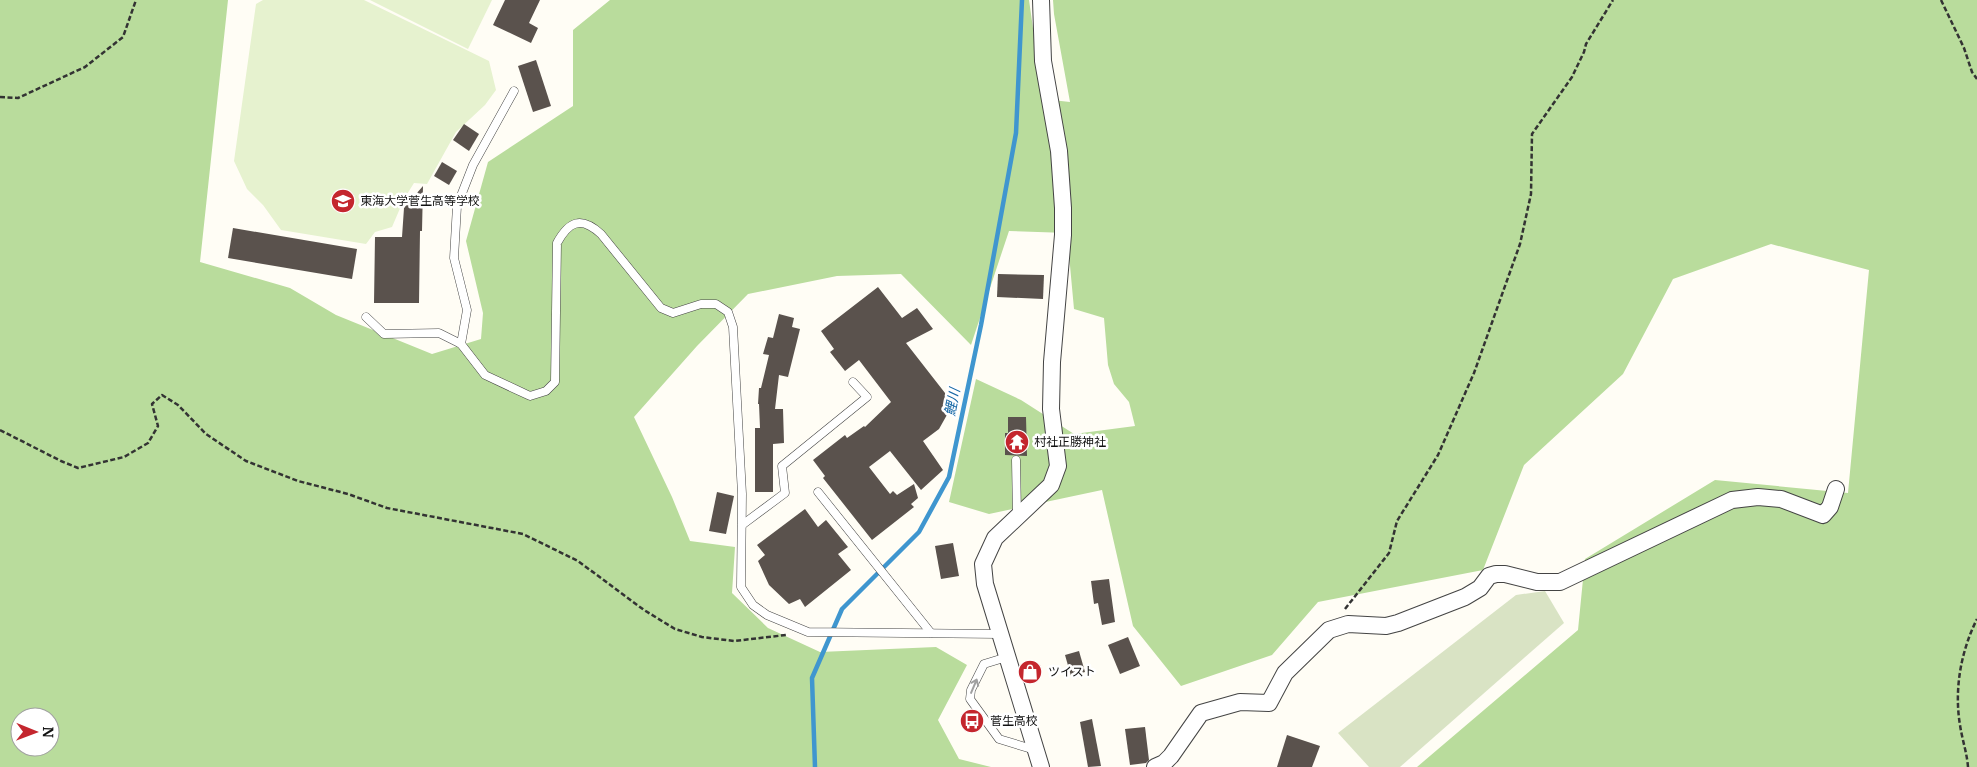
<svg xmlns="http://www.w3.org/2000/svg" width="1977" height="767" font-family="Merriweather,'Noto Sans JP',serif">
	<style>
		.forest { fill: #b9dc9c; fill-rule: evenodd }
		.cemetery { fill: #d9e3c4 }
		.pitch { fill: #e6f2cf }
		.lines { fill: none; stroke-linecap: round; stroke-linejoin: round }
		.stream { stroke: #3f96cf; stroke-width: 4.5 }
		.building { fill: #5a524d }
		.service-casing { stroke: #444; stroke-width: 9 }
		.minor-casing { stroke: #444; stroke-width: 18 }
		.path { stroke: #333; stroke-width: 2.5; stroke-dasharray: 5 2.5; stroke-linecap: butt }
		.service { stroke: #fff; stroke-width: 8 }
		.minor { stroke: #fff; stroke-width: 16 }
		.oneway { stroke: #a0a0a0 }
		.labels { text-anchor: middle; stroke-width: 5; stroke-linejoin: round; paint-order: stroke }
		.poi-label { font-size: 12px; fill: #111; stroke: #fff; text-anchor: start }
		.water-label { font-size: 14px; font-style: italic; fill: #1768a6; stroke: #fff }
	</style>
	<rect width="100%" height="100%" fill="#fffdf5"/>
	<path class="forest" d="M0,0H228L200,262L290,288L336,315L432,354L481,339L483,313L466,241L488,162L573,106V30L610,0H1029L1043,99L1070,102L1054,14L1053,0H1977V767H1417L1578,630L1585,559L1715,480L1848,493L1869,270L1771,244L1673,279L1623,374L1524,465L1483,570L1318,602L1272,655L1181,686L1133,626L1102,490L989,514L949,502L976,379L1021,400L1074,434L1135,426L1129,402L1114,384L1108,365L1104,318L1074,309L1067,233L1009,231L971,345L901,274L837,276L748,294L697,346L634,417L672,497L690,541L735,547L732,593L768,628L820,652L936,647L967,665L938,720L959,759L991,767H0ZM20,717H50V747H20Z"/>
	<path class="cemetery" d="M1545,591L1564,623L1400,767H1369L1338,733L1516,595Z"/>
	<g class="pitch">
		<path d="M263,0H364L489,61L496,90L485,105L456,132L427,184L414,183L404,199L392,227L375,232L366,244L281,230L263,205L247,189L234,161L256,4Z"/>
		<path d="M370,0H492L468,49Z"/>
	</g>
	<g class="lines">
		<path class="stream" d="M815,767L812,678L842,609L919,532L949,477L981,325L1016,133L1022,0"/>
	</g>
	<g class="building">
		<path d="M505,0H540L529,23L538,28L531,43L493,25Z"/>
		<path d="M536,60L551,106L533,112L518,66Z"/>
		<path d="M464,124L479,134L469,151L453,140Z"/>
		<path d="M442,162L457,171L449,185L434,176Z"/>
		<path d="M423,186L422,231H420L419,303H374L375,237H402L404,208Z"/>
		<path d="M233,228L357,249L352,279L228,258Z"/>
		<path d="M998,274L1044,275L1043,299L997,297Z"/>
		<path d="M878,287L902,318L917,308L933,329L906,343L945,393L948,413L939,429L923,441L943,470L921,490L890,451L869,467L890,494L893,491L897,495L914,484L918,498L911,504L914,507L872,540L823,478L825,476L813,460L845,435L847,438L864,426L865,427L891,402L859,360L845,371L830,352L834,349L821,331Z"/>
		<path d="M779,314L794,318L792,327L800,329L788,377L779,375L775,409H783L784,443L773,444V492H755V428H760L759,404H758L759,388H761L769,355L763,354L768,337L773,338Z"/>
		<path d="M1008,417H1026L1027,456L1005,455V433H1008Z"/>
		<path d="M717,492L734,496L726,534L709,531Z"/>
		<path d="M805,509L818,527L826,520L848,547L838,554L851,570L805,607L800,599L789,604L769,585L758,561L765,555L757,545Z"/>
		<path d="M953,543L959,576L941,579L935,546Z"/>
		<path d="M1109,579L1115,622L1102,625L1098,603L1094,604L1091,581Z"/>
		<path d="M1128,637L1140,666L1120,674L1108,645Z"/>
		<path d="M1079,651L1085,672L1071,676L1065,655Z"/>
		<path d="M1037,663L1041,674L1024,678L1021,668Z"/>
		<path d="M1092,719L1101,766L1088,767L1080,722Z"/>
		<path d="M1145,727L1149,760L1146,763L1130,765L1125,729Z"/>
		<path d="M1287,735L1320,746L1312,767H1277Z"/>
	</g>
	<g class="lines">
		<g class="service-casing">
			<g id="service">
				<path d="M366,317L384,334L439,333L461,344L485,375L530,396L546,391L555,382L557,243C569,221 581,216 601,234L661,308L673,313L701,304H716L728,312L733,327L742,494L741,587L753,605L767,615L808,632L999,634"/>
				<path d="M461,344L467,310L454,258L457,206L473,165L514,91"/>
				<path d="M1016,460L1017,515"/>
				<path d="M818,492L931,633"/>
				<path d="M742,525L785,493L782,466L867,397L853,382"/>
				<path d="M1007,657L984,664L971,690L970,699L999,739L1035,750"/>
			</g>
		</g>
		<g class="minor-casing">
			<g id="minor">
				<path d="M1041,767L985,584L983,564L995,538L1051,485L1058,466L1051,409L1052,362L1063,235V208L1059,151L1043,61L1041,0"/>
				<path d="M1155,767L1164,763L1171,756L1201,713L1240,702L1269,703L1285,673L1329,630L1348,624L1386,626L1398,623L1465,597L1480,588L1489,576L1496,574H1505L1537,582H1560L1732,500L1758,497L1781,499L1823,515L1830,507L1836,489"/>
			</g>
		</g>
		<g class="path">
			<path d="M1941,0L1964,48L1972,72L1977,79"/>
			<path d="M0,97L18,98L85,67L123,37L136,0"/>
			<path d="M0,430L61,461L78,468L124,457L148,443L158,426L152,404L162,395L178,405L206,434L246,461L298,481L348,494L387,508L523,534L578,561L644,610L675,629L702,637L734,641L786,635"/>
			<path d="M1345,609L1389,553L1397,521L1438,455L1474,373L1520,244L1531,194L1532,134L1572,77L1584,52L1586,44L1613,0"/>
			<path d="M1968,767C1967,753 1962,739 1960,725C1954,689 1961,651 1977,619"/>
		</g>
		<use href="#service" class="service"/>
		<use href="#minor" class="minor"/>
	</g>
	<defs><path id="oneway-shaft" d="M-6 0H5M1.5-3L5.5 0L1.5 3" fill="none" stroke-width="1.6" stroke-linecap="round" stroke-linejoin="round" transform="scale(1.25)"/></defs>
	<use class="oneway" href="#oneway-shaft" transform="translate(974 686) rotate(-67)"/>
	<defs>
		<g id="school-disc" transform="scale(1.25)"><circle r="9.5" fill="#c4262e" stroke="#fff"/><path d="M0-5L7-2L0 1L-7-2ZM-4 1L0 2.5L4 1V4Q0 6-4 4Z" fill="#fff"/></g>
		<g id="temple-disc" transform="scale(1.25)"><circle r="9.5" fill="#c4262e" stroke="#fff"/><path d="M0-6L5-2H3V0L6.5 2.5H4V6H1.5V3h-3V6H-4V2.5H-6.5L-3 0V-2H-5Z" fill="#fff"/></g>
		<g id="shop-disc" transform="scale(1.25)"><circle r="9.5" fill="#c4262e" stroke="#fff"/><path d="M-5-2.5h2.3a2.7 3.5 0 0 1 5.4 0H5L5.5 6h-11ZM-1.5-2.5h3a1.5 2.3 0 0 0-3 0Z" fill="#fff"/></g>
		<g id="bus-disc" transform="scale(1.25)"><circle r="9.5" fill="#c4262e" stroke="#fff"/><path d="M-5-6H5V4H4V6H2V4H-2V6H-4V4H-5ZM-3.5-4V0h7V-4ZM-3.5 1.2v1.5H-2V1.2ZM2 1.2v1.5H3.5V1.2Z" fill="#fff"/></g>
	</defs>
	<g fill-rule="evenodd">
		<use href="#school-disc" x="343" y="201"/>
		<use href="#temple-disc" x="1017" y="442"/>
		<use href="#shop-disc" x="1030" y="672"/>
		<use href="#bus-disc" x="972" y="721"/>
	</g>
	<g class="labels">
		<g class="poi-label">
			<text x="360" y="205">東海大学菅生高等学校</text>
			<text x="1034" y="446">村社正勝神社</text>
			<text x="1048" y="676">ツイスト</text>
			<text x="990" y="725">菅生高校</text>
		</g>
		<g class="water-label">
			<text transform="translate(952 402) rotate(-79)" y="5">鯉川</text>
		</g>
	</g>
	<g transform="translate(35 732) rotate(91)"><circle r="24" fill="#ffffff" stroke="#a0a0a0"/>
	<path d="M0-4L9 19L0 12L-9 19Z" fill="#c4262e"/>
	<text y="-8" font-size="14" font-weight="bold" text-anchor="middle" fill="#111111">N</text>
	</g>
</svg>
